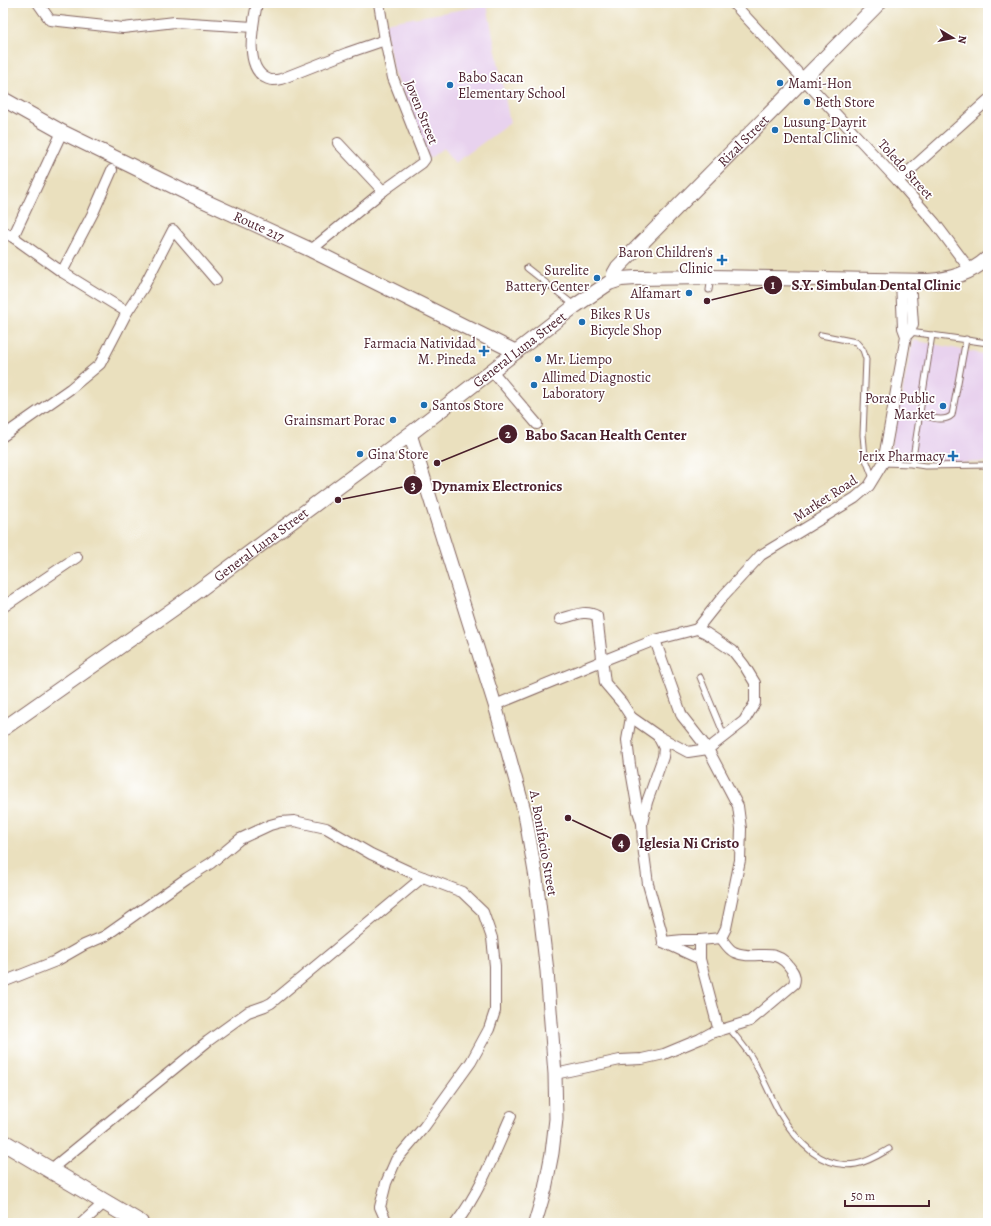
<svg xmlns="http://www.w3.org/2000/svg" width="991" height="1226" font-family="Alegreya,serif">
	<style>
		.built { fill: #e8d2ee }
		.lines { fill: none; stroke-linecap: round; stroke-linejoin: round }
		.service-casing { stroke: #82635e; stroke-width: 7 }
		.minor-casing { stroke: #82635e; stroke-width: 12 }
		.tertiary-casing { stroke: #82635e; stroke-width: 15 }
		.secondary-casing { stroke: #82635e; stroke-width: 16 }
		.primary-casing { stroke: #82635e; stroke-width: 18 }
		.service { stroke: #fff; stroke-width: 5 }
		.minor { stroke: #fff; stroke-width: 10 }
		.tertiary { stroke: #fff; stroke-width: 13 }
		.secondary { stroke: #fff; stroke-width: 14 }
		.primary { stroke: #fff; stroke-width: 16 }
		.poi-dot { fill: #1f6fb2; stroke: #fff; stroke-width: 1.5 }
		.labels { text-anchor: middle; stroke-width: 3.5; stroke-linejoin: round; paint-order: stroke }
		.poi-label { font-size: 14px; fill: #4a1f2b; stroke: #fff; text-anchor: start }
		.street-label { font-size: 14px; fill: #4a1f2b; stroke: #fff }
		.leader { fill: none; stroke: #4a1f2b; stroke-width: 1.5 }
		.callout-dot { fill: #4a1f2b; stroke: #fff; stroke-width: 1.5 }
		.mark-label { font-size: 12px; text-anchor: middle; font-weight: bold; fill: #fff }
		.callout-label { font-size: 15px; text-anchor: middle; font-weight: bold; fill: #4a1f2b; stroke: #fff; stroke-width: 3.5; stroke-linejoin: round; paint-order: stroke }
	</style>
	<rect width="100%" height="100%" fill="#fff"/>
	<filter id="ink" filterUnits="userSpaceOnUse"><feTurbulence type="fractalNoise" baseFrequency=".025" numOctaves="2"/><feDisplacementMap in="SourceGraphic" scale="8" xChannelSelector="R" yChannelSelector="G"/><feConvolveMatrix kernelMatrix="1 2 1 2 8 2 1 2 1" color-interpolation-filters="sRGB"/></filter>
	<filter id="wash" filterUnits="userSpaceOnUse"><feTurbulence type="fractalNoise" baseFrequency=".012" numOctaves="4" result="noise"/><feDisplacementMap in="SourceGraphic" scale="16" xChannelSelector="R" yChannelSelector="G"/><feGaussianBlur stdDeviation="0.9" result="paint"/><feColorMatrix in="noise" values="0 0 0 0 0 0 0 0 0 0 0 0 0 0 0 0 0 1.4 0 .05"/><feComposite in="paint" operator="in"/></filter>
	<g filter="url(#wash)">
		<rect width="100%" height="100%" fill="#eae0be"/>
		<g class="built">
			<path d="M487,5L510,123L455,163L443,148L429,159L393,68L384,23Z"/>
			<path d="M913,340L988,355V462L952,463L889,455Z"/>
		</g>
	</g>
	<g filter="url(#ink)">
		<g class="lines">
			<g class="service-casing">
				<g id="service">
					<path d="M527,268L574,305"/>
					<path d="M709,290L711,278"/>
					<path d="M910,332L988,343"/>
					<path d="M821,335L856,342L863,350L866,359L863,435L865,457L873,478"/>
					<path d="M920,415C930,417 944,423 952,415L966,339"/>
					<path d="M883,463L912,464L925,466L988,465"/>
					<path d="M912,464L932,335"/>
					<path d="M700,677L724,735"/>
					<path d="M729,1028C737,1038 747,1049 753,1060C763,1077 770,1095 779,1112C795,1139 821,1170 856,1164C868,1162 879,1155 889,1149"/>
				</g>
			</g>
			<g class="minor-casing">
				<g id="minor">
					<path d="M38,3L50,20L123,28L175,22L253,27"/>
					<path d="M257,3C253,24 243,69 268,79C272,81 277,80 281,79L347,53L385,40"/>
					<path d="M733,3L898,181L935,223L971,271"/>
					<path d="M338,143L383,191"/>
					<path d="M898,181L988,100"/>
					<path d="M3,232L13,237L62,272L127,312L143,288L173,230L216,280"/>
					<path d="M13,237L62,132"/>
					<path d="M311,250L383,191L422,163L425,159L393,78L385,40L379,3"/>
					<path d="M62,272L94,211L112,170"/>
					<path d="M906,336L910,332L913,324L910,281"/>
					<path d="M492,371L537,424"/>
					<path d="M3,436L70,389L100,364L127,312"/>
					<path d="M3,607L77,557"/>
					<path d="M560,619C573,616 585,609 597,616L605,683L622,703L631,717L658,736L688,752L708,749L682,716L655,640"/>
					<path d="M697,629L724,595L761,555L855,498L869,486L883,463L906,336L903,328L901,281"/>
					<path d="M495,705L602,661L655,640L697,629L706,633L733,651L744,665L755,683V703L744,721L708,749L738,806L741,829L740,860L726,928L721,938C725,943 728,949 734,952C756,962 775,944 791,969C795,974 796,978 794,984L750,1021L711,1033L700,1039L664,1054L642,1059L620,1060L555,1074"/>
					<path d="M631,717L627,740L630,765L638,811L642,823L643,846L648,884L661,930L663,942L700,959"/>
					<path d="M642,823L647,802L663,757L664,748L658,736"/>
					<path d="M663,942L683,940H700"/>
					<path d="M3,982L56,961L84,945L105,936L187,878L211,863L240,839L270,825L281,822L294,821L326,828L371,854L410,872L423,877"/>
					<path d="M719,1031L700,959V940L721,938"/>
					<path d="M50,1170L208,1041L248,1012L265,1006L271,1003L423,877L462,892L483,912L492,938L495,966V1011L489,1029L471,1062L424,1127L396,1160L386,1183L380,1207L387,1223"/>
					<path d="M82,1223L105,1202"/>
					<path d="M456,1223C480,1192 495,1152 511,1116"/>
				</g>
			</g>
			<g class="tertiary-casing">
				<path id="tertiary" d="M410,434L495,705L525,814L536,878L547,971L555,1074L556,1119L552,1153L545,1189L535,1223"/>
			</g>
			<g class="secondary-casing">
				<g id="secondary">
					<path id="s1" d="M3,99L62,132L187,193L311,250L516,352"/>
					<path id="s2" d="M614,281V274L618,267L879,3"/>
					<path id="s3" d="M3,729L179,605L410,434L575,306L609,283L621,279L636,278L711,277L928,281C951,279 970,274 988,258"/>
				</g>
			</g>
			<g class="primary-casing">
				<path id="primary" d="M3,1142L140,1223"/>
			</g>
			<use href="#service" class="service"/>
			<use href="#minor" class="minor"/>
			<use href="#tertiary" class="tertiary"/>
			<use href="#secondary" class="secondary"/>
			<use href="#primary" class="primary"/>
		</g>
	</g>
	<g class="poi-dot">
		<circle cx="780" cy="83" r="4"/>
		<circle cx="450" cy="85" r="4"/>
		<circle cx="807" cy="102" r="4"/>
		<circle cx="775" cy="130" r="4"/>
		<path d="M720 254h4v4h4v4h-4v4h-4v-4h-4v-4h4z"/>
		<circle cx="597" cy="278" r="4"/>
		<circle cx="689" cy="293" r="4"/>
		<circle cx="582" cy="322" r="4"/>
		<path d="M482 345h4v4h4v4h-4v4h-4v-4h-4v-4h4z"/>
		<circle cx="538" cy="359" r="4"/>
		<circle cx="534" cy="385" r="4"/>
		<circle cx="424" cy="405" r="4"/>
		<circle cx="943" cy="406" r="4"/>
		<circle cx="393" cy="420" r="4"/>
		<circle cx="360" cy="454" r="4"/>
		<path d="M951 450h4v4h4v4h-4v4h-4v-4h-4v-4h4z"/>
	</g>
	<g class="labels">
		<g class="poi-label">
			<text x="458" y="82">Babo Sacan<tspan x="458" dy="16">Elementary School</tspan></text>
			<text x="788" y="88">Mami-Hon</text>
			<text x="815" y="107">Beth Store</text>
			<text x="783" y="127">Lusung-Dayrit<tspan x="783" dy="16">Dental Clinic</tspan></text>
			<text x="713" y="257" text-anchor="end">Baron Children's<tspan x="713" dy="16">Clinic</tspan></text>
			<text x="589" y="275" text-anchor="end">Surelite<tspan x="589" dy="16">Battery Center</tspan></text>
			<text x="681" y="298" text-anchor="end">Alfamart</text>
			<text x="590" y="319">Bikes R Us<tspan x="590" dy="16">Bicycle Shop</tspan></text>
			<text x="476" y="348" text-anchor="end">Farmacia Natividad<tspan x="476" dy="16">M. Pineda</tspan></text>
			<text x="546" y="364">Mr. Liempo</text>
			<text x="542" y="382">Allimed Diagnostic<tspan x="542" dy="16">Laboratory</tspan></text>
			<text x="935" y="403" text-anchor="end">Porac Public<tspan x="935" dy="16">Market</tspan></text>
			<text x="432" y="410">Santos Store</text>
			<text x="385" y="425" text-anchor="end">Grainsmart Porac</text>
			<text x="368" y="459">Gina Store</text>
			<text x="945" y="461" text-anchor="end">Jerix Pharmacy</text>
		</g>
		<g class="street-label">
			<text transform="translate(422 112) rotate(68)" y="5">Joven Street</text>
			<text dy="5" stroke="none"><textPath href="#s2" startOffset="193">Rizal Street</textPath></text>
			<text transform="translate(906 169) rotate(48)" y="5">Toledo Street</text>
			<text dy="5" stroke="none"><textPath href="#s1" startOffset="286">Route 217</textPath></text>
			<text dy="5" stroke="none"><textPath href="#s3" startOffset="641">General Luna Street</textPath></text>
			<text transform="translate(825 498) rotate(-33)" y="5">Market Road</text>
			<text dy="5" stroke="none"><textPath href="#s3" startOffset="317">General Luna Street</textPath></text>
			<text transform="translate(544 843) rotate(80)" y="5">A. Bonifacio Street</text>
		</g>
	</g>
	<path class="leader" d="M707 301L773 285M437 463L508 434M338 500L413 485M568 818L621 843"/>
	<g class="callout-dot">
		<circle cx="707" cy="301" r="4"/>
		<circle cx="437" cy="463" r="4"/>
		<circle cx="338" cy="500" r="4"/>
		<circle cx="568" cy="818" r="4"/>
		<circle cx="773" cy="285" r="10"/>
		<circle cx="508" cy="434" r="10"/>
		<circle cx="413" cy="485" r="10"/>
		<circle cx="621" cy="843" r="10"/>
	</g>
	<g class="mark-label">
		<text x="773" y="289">1</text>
		<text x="508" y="438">2</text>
		<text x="413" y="490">3</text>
		<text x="621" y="847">4</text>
	</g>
	<g class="callout-label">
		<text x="876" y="290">S.Y. Simbulan Dental Clinic</text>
		<text x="606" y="440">Babo Sacan Health Center</text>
		<text x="497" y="491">Dynamix Electronics</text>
		<text x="689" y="848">Iglesia Ni Cristo</text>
	</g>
	<rect width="991" height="1226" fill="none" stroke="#fff" stroke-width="16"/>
	<g transform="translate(953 38) rotate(100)" stroke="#ffffff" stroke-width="3" paint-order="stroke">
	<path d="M0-3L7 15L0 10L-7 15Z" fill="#4a1f2b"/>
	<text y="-6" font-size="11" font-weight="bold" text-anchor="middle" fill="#4a1f2b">N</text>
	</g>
	<path d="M845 1200v6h84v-6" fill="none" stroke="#4a1f2b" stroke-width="2"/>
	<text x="851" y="1200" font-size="12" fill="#4a1f2b" stroke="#ffffff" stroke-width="3" paint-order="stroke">50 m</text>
</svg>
